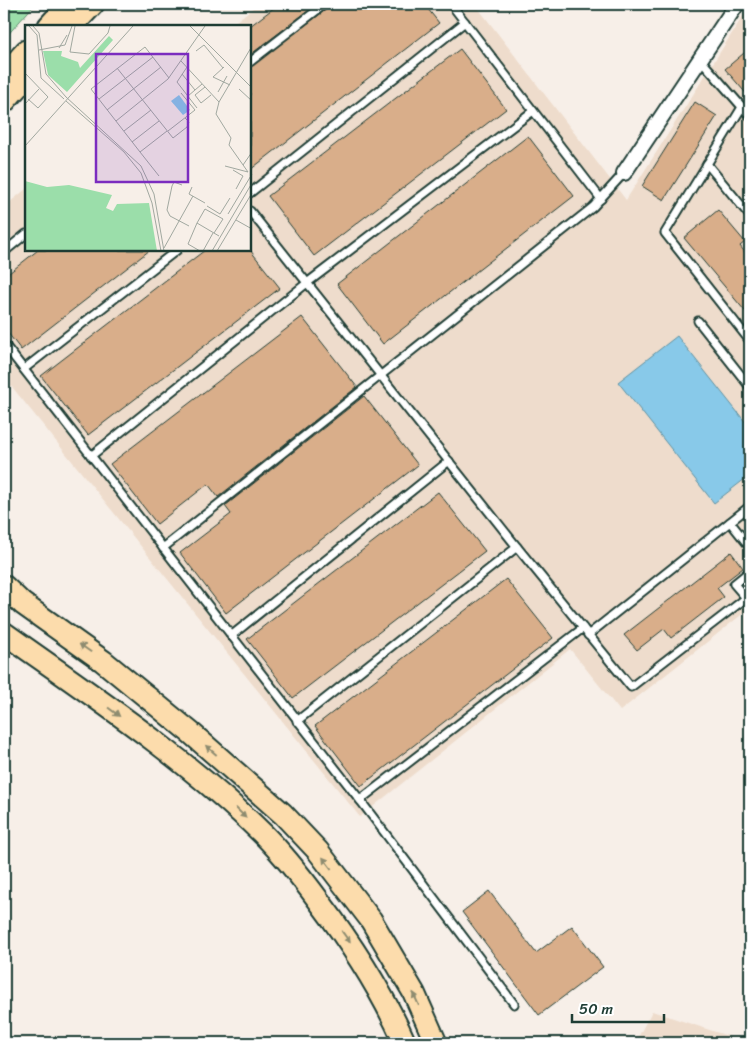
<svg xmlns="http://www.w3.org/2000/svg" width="754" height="1047" font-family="Sriracha,sans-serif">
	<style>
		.built { fill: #eedccc }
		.green { fill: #9bdeaa; stroke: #5d8e6f }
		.water { fill: #88c9e9; stroke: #5e91a1 }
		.building { fill: #d9ae8a; stroke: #1f3d34 }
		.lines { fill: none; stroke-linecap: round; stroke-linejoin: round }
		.lane-casing { stroke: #1f3d34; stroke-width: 11 }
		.street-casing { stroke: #1f3d34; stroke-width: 18 }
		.primary-casing { stroke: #1f3d34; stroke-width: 25 }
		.lane { stroke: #fff; stroke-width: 7 }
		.street { stroke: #fff; stroke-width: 14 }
		.primary { stroke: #fcdcac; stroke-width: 21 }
		.oneway { fill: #8e8c70 }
		.inset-road { fill: none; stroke: #a1a8a0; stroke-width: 1 }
		.view { fill: #7b2cbf; fill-opacity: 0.15; stroke: #7b2cbf; stroke-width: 2.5 }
		.inset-edge { fill: none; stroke: #1f3d34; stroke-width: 2.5 }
	</style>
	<rect width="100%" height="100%" fill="#f7efe8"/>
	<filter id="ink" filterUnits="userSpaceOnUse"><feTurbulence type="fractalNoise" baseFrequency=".02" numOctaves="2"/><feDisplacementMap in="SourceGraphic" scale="10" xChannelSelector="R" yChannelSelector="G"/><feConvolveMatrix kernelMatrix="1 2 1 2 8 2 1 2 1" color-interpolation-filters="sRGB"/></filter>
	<g filter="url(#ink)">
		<g class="built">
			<path d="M258,4H475L626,200L750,5V516L743,522L750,531V608L620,711L570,649L360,817L4,377V207L26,189V250H250V26H230Z"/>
			<path d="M652,1011L749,1043H635Z"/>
		</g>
		<path class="green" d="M4,4H35L4,39Z"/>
		<path class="water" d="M677,336L750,428V475L714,503L618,382Z"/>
		<g class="building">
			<path d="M279,4H317L250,55V26Z"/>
			<path d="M330,4H424L439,23L250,170V67L328,8Z"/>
			<path d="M750,48V98L725,69Z"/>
			<path d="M460,49L506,109L314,256L268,196Z"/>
			<path d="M695,102L717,116L664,200L642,186Z"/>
			<path d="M528,136L574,196L383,344L337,284Z"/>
			<path d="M718,210L745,242L740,246L750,259V317L684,238Z"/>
			<path d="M38,250H150L21,350L4,328V277Z"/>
			<path d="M205,250H250L280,288L88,435L41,376Z"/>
			<path d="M302,317L357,387L218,497L208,484L157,524L110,464Z"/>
			<path d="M364,396L418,465L226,613L180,553L231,514L225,506Z"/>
			<path d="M438,492L485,551L293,698L247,639Z"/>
			<path d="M731,552L743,568L717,588L724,597L671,638L664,629L637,650L624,635Z"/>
			<path d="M506,579L553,638L361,786L315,726Z"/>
			<path d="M489,891L536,953L572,926L603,967L539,1015L462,912Z"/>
		</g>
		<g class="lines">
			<g class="lane-casing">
				<g id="lane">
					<path d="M451,4L601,199"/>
					<path d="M700,59L750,116"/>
					<path d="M250,62L325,4"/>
					<path d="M742,107L665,233L750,341"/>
					<path d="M707,164L750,216"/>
					<path d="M250,193L465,22"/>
					<path d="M250,211L517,547L631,687L746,598L734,584L750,571"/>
					<path d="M4,252L26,234"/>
					<path d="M698,321L750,387"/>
					<path d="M4,344L360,800L583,628"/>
					<path d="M24,369L177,250"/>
					<path d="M91,456L307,283L533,111"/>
					<path d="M730,522L750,547"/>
					<path d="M163,548L593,207L624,173"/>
					<path d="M588,635L750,506"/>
					<path d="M231,636L449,461"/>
					<path d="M297,721L517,547"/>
					<path d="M360,800L514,1004"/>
				</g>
			</g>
			<g class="street-casing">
				<path id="street" d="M624,173L737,4"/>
			</g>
			<g class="primary-casing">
				<g id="primary">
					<path d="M49,26L69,4"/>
					<path d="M72,26L93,4"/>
					<path d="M4,76L26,51"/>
					<path d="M4,102L26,77"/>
					<path d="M4,586L23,604L103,661L191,733L283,814L318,851L371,920L414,993L436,1043"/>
					<path d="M4,633C93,696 186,758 263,834C284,855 302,878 319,901C353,946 382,991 405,1043"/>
				</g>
			</g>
			<use href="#lane" class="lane"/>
			<use href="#street" class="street"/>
			<use href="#primary" class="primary"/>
		</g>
		<defs><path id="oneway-solid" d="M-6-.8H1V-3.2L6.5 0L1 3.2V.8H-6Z" transform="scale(1.25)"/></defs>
		<g class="oneway">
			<use href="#oneway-solid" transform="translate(85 648) rotate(-145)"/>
			<use href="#oneway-solid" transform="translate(114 712) rotate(37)"/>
			<use href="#oneway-solid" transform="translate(211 750) rotate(-139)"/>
			<use href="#oneway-solid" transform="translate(241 813) rotate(44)"/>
			<use href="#oneway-solid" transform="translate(327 863) rotate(-127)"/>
			<use href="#oneway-solid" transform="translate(346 937) rotate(54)"/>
			<use href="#oneway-solid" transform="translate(416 999) rotate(-114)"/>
		</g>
	</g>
	<g transform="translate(25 25)">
		<rect width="226" height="226" fill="#f7efe8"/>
		<path d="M84,11L88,15L42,67L23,50L18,26H37L36,31L53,37L55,43ZM0,156L22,162L44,160L87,170L81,183L88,186L92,179L124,178L132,226H0Z" fill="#9bdeaa"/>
		<path d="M154,70L165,85L158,90L146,76Z" fill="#88c9e9"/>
		<path class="inset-road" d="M4,1L12,10L16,53L39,74M8,1L14,8L21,49L41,72M50,1L45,27L64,29L83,8L85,1M165,1L227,63M34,23L42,10M14,25L40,20L47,1M171,26L179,20L198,43M156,36L194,77M162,42L152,57L172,83M199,42L188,52L205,60M92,43L148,113L162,102L164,97L160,93M0,48L23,72L13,83L3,74M157,49L170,65M180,62L170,70L176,78L186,70M214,64L227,76M193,67L202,51M163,71L177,59M41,72L116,141L129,169L139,226M74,74L128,32M41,76L99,127L116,148L127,178L136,226M0,79L14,64M82,85L136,42M91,96L143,54L180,1M99,106L126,85M142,106L115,127L66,64L120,22L144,53M143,106L170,85L156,68M107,117L134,96M0,121L108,1M115,127L134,151M218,140L227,127M200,141L223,147M208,145L218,151L211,164M223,147L204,120L206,113L191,89L194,77L227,21M157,160L149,157L147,161L142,185L145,191L164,201M167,162L164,169L180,178M182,181L195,189L205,173M203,189L227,149M211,195L227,204M172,198L163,219L175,226M189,208L198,194L180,184L172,198L194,211M139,223L168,171M178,226L188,208M187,226L227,158M192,226L227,168"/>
		<path class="view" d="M71,29H163V157H71Z"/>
		<rect width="226" height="226" class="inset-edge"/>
	</g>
	<rect width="754" height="1047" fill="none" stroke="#fff" stroke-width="20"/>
	<rect x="10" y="10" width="734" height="1027" fill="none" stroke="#1f3d34" stroke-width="2" filter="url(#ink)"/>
	<path d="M572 1014v8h92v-8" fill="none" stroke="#1f3d34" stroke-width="2.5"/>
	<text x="579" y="1014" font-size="15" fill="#1f3d34" stroke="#ffffff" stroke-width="4" paint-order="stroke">50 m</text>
</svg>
